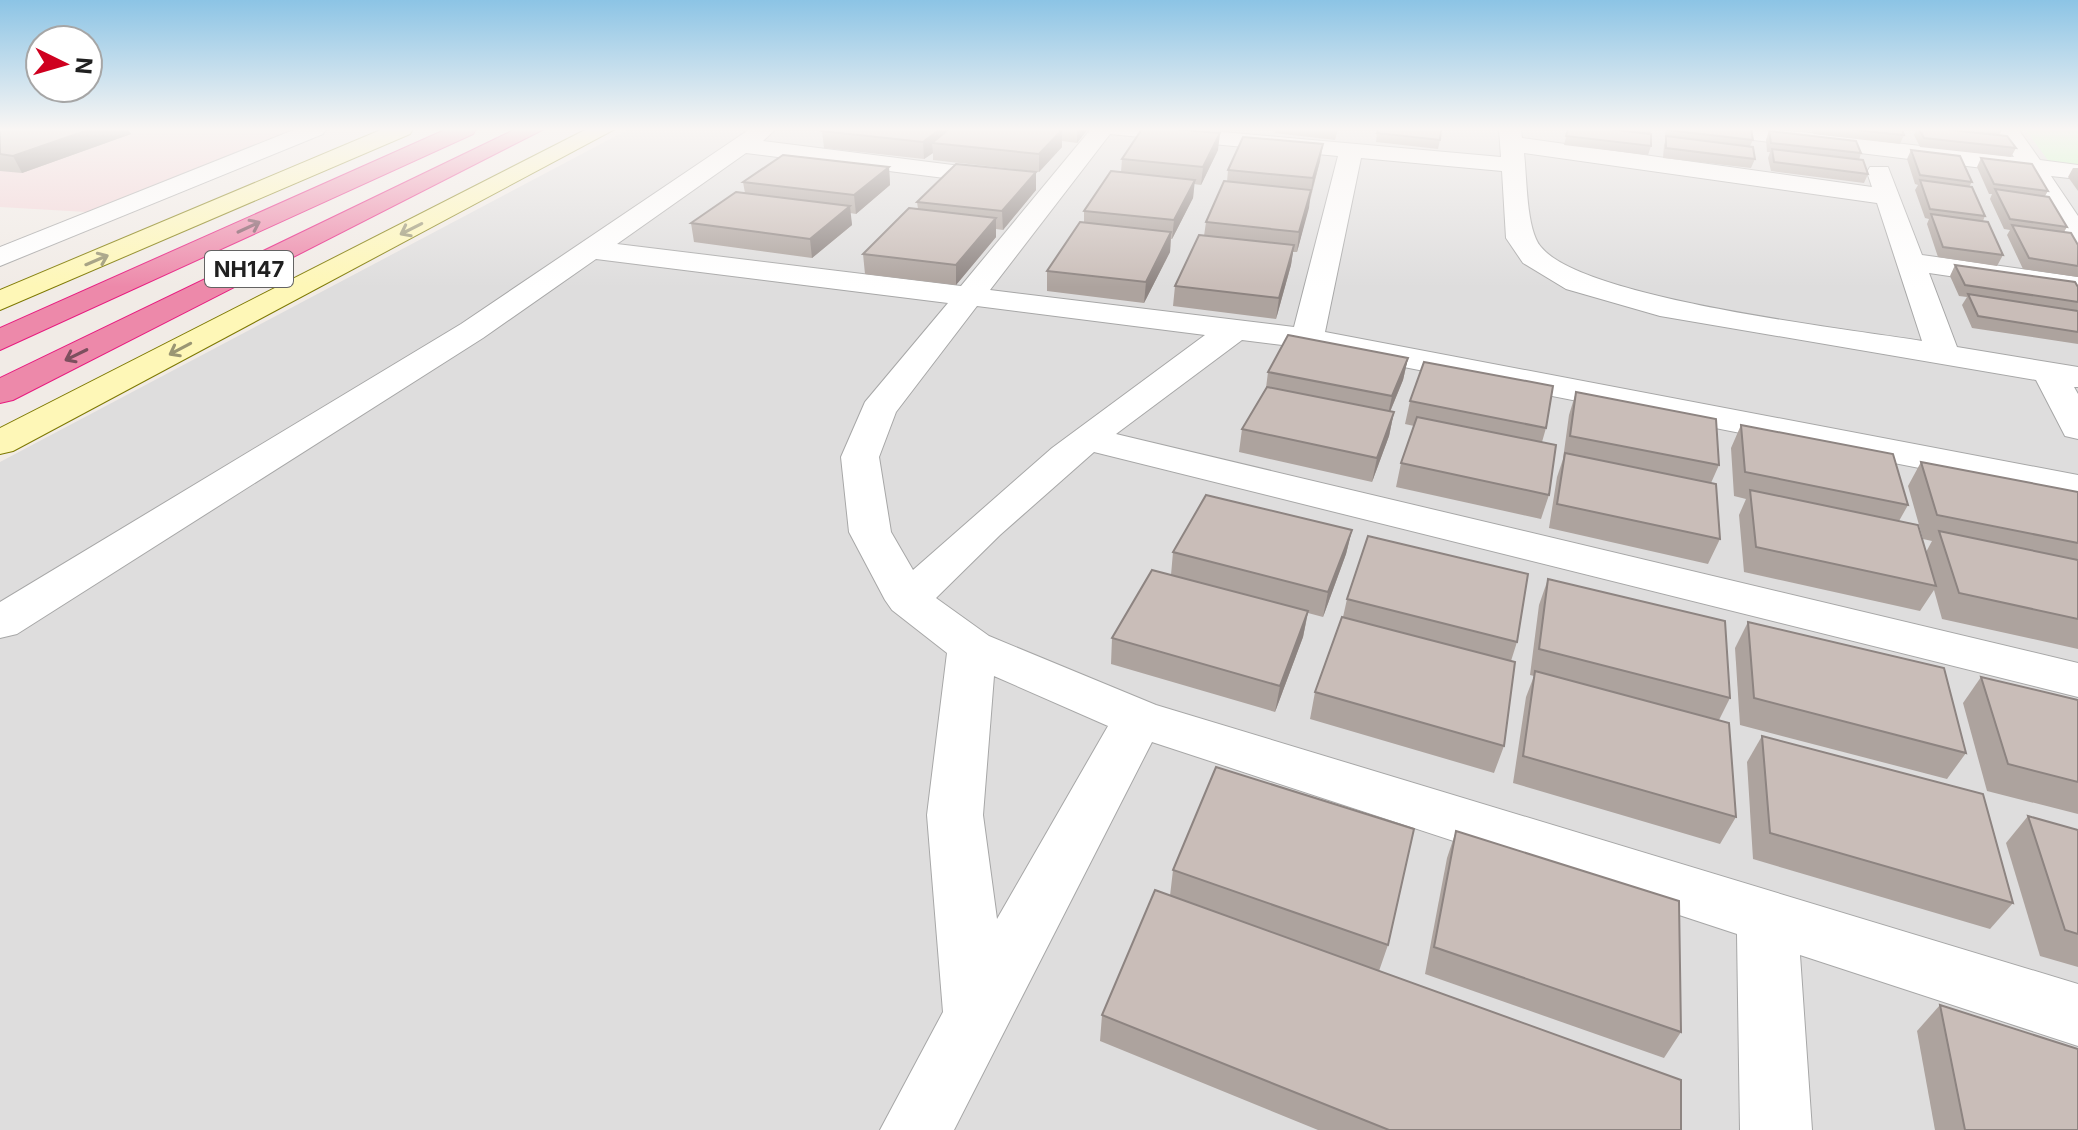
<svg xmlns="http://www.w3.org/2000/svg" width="2078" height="1130" font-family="Inter,sans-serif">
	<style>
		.residential { fill: #dedddd }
		.commercial { fill: #f3d4d7 }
		.park { fill: #c5fdc0 }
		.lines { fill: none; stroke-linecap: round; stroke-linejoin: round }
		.street-casing { stroke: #a7a7a7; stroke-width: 2 }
		.secondary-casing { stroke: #7d7800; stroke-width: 2 }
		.highway-casing { stroke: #e71a7f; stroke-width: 2 }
		.street { fill: #fff; fill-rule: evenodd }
		.secondary { fill: #fef7b7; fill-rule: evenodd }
		.highway { fill: #ed89aa; fill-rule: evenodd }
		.wall { fill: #ada39e }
		.shaded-wall { fill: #8d8481 }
		.building { fill: #c9bdb8; stroke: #8d8481; stroke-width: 2 }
		.oneway { stroke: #7c4f5e }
		.oneway2 { stroke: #9a9673 }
		.labels { text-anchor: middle; stroke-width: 6; stroke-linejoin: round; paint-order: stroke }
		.shield { fill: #fff; stroke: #636363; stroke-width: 2 }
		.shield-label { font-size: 22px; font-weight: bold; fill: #202020 }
	</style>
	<rect width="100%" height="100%" fill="#f1ebe6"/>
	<path class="residential" d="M629,129H2078V1130H0V462Z"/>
	<path class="commercial" d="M0,129H322L121,214L0,207Z"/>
	<path class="park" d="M2025,129H2078V166L2050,163Z"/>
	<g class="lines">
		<g class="street-casing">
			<g id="street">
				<path d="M296,129H326L323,134L0,266V247Z"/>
				<path d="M750,129H776L763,141L1008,172L1020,179L1008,186L746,153L617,244L961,286L1091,129H1189L1501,157L1499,129H1521L1522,138L1872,187L1867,172L1870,167H1888L1922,255L2078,277V295L1929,273L1957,347L2078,367V387H2074L2078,394V439L2065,436L2036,380L1660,316L1566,289L1523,263L1506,238L1502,171L1361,158L1325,332L2078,475V499L1307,348L1242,340L1116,434L2078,663V697L1094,452L1000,535L936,598L989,636L1156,705L2078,984V1046L1800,955L1812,1130H1740L1737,934L1152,742L954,1130H880L943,1012L927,815L947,653L892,610L885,600L849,532L841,457L865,402L948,303L596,259L483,338L17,634L0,638V602L461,324ZM1110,134L1338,156L1294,327L990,290ZM1524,153L1877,203L1922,341C1848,329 1583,299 1541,247C1526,230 1527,177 1524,153ZM977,306L1205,335L1052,448L913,570L891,532L879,457L896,412ZM994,676L1108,726L997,919L983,815Z"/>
				<path d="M1710,129H1776L2014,157L1996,129H2018L2040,160L2078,165V179L2051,176L2078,216V244L2068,242L2024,173L1721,136Z"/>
			</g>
		</g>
		<g class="secondary-casing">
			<g id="secondary">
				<path d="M383,129H413L410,134L0,310V290Z"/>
				<path d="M587,129H615L13,451L0,454V428Z"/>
			</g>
		</g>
		<g class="highway-casing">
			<g id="highway">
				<path d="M447,129H476L473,134L0,350V328Z"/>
				<path d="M516,129H544L13,400L0,403V378Z"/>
			</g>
		</g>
		<use href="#street" class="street"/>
		<use href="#secondary" class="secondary"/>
		<use href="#highway" class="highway"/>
	</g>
	<g class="wall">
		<path d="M0,129H128L131,134L22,173L0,171Z"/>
		<path d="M825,129H1088L1077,143L1062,141V147L1039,172L933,160V153L924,159L824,148L822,131Z"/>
		<path d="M1275,129H1338L1335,140L1275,133Z"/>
		<path d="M1568,129H1652L1650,134L1651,146L1648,155L1564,145Z"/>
		<path d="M1665,129H1751L1753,140L1750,146L1755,159L1751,168L1663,158L1664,145L1666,139Z"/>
		<path d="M1766,129H1799L1798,132Z"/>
		<path d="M1812,129H1902L1904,135L1900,144L1813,134Z"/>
		<path d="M1909,129H2001L2002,130L1999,135L2016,148L2011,157L1920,147L1914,135L1916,130Z"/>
		<path d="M1769,131L1861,153L1859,160L1868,174L1864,183L1771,171L1768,158L1770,152H1767L1766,140Z"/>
		<path d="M1377,133L1440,140L1438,149L1376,142Z"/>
		<path d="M1218,150L1201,185L1194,184L1193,198L1172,239H1171L1170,252L1144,303L1047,291V271L1084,223V211L1121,172L1122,159Z"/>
		<path d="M1911,150L1972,182L1969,187L1985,216L1983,221L2003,255L1997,266L1938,257L1927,224L1929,219L1925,218L1915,190L1918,185L1915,184L1907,159Z"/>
		<path d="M1981,158L2048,191L2045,196L2067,227L2064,232L2078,245V277L2023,269L2007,235L2010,230L2004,229L1990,199L1992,194H1989L1977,167Z"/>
		<path d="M1320,161L1297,252H1293L1291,265L1276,319L1173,306L1175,286L1204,236L1206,222L1227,182L1228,170Z"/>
		<path d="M889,167L890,185L856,214L850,213L852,225L812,258L694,242L691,223L745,193L743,182Z"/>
		<path d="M2073,168H2078V191L2068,177Z"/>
		<path d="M1036,172V190L1003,230L996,229V237L956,285L865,274L863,254L918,209L917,202Z"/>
		<path d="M1955,265L2078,287V344L1972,328L1962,305L1967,297L1959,296L1950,276Z"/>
		<path d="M1408,358L1403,380L1390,412H1394L1389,436L1372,482L1239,452L1242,429L1266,388L1268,372Z"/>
		<path d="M1576,392L1719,465L1711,483L1720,539L1708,564L1549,528L1557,477L1563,459L1569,415Z"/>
		<path d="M1410,401L1546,428L1542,442L1549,495L1541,519L1396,487L1401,463L1414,426L1405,424Z"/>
		<path d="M1741,425L1908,505L1899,521L1926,552L1932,541L1923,539L1908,486L1921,462L2078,492V649L1942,619L1934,590L1920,611L1744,572L1739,515L1746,499L1734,496L1731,448Z"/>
		<path d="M1352,530L1346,554L1323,617L1308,613L1303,637L1275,712L1111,664L1112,638L1171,575L1173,552Z"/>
		<path d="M1548,579L1730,698L1719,720L1736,817L1720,844L1513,783L1526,697L1534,676L1530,675L1539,605Z"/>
		<path d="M1347,599L1517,642L1511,661L1504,746L1494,773L1310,719L1315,692L1343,617Z"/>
		<path d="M1748,622L1966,753L1947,779L1740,725L1735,648Z"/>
		<path d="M1981,677L2078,700V814L1987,791L1963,703Z"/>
		<path d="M1762,736L2013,903L1990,929L1753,859L1747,762Z"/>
		<path d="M2028,816L2078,830V967L2040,956L2006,843Z"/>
		<path d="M1456,831L1681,1032L1664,1058L1425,974L1447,858Z"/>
		<path d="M1173,870L1388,945L1379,971L1681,1130H1318L1100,1041L1102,1015L1170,896Z"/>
		<path d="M1940,1005L2078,1130H1935L1917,1031Z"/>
	</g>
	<g class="shaded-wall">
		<path d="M91,129H128L131,134L22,173L13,156Z"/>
		<path d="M940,129H952L932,143L933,153L924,159L923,142Z"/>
		<path d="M1077,129H1088L1077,143Z"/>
		<path d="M1062,130V147L1039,172V154Z"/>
		<path d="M1220,133L1218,150L1201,185L1203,167Z"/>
		<path d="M1323,144L1320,161L1310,197L1313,178Z"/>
		<path d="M889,167L890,185L856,214L854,195Z"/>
		<path d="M1036,172V190L1003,230L1002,211Z"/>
		<path d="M1195,180L1193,198L1172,239L1174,220Z"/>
		<path d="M1311,190L1309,208L1297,252L1299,232Z"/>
		<path d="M850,206L852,225L812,258L810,239Z"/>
		<path d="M996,218V237L956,285V265Z"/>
		<path d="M1171,232L1170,252L1144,303L1146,282Z"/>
		<path d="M1294,245L1291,265L1276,319L1279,298Z"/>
		<path d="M1408,358L1403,380L1387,419L1392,396Z"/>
		<path d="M1394,412L1389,436L1372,482L1377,458Z"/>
		<path d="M1352,530L1346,554L1323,617L1328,592Z"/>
		<path d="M1308,611L1303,637L1275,712L1280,686Z"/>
	</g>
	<g class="building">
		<path d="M0,129H91L13,156L0,154Z"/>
		<path d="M825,129H940L923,142L822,131Z"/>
		<path d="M949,129H1047L1062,130L1039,154L932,143Z"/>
		<path d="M1142,129H1168L1220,133L1203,167L1122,159Z"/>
		<path d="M1379,129H1441L1440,140L1377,133Z"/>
		<path d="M1568,129H1606L1651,134V146L1566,136Z"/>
		<path d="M1668,129H1751L1753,140L1668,130Z"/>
		<path d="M1846,129H1902L1904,135Z"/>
		<path d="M1919,129H1940L2007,136L2016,148L1924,138Z"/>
		<path d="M1769,131L1856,141L1861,153L1771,143Z"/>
		<path d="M1666,136L1753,147L1755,159L1666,148Z"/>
		<path d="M1243,137L1323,144L1313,178L1228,170Z"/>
		<path d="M1772,149L1863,160L1868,174L1774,162Z"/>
		<path d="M1911,150L1960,156L1972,182L1920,175Z"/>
		<path d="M783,155L889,167L854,195L743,182Z"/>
		<path d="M1981,158L2032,164L2048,191L1994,184Z"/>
		<path d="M956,164L1036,172L1002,211L917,202Z"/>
		<path d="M1111,171L1195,180L1174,220L1084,211Z"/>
		<path d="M1920,180L1972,187L1985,216L1930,209Z"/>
		<path d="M1224,181L1311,190L1299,232L1206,222Z"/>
		<path d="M1995,189L2049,197L2067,227L2010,219Z"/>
		<path d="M736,192L850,206L810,239L691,223Z"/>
		<path d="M909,208L996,218L956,265L863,254Z"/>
		<path d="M1931,214L1988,222L2003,255L1943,247Z"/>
		<path d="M1080,222L1171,232L1146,282L1047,271Z"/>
		<path d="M2012,225L2071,233L2078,245V266L2029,258Z"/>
		<path d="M1199,235L1294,245L1279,298L1175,286Z"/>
		<path d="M1955,265L2075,282L2078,287V302L1965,285Z"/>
		<path d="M1968,294L2078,311V332L1978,316Z"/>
		<path d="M1288,335L1408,358L1392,396L1268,372Z"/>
		<path d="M1424,362L1553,386L1546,428L1410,401Z"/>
		<path d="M1267,387L1394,412L1377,458L1242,429Z"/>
		<path d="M1576,392L1716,419L1719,465L1570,436Z"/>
		<path d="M1417,417L1556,445L1549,495L1401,463Z"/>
		<path d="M1741,425L1893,454L1908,505L1745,472Z"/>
		<path d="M1565,453L1716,484L1720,539L1557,504Z"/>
		<path d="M1921,462L2078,492V543L1937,515Z"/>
		<path d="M1750,490L1918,525L1936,586L1756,547Z"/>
		<path d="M1206,495L1352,530L1328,592L1173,552Z"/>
		<path d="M1939,531L2078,560V619L1959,593Z"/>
		<path d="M1368,536L1528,574L1517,642L1347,599Z"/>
		<path d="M1152,570L1308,611L1280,686L1112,638Z"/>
		<path d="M1548,579L1725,621L1730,698L1539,649Z"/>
		<path d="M1342,617L1515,662L1504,746L1315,692Z"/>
		<path d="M1748,622L1944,668L1966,753L1754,698Z"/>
		<path d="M1535,671L1729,723L1736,817L1523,756Z"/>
		<path d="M1981,677L2078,700V782L2008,764Z"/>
		<path d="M1762,736L1983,794L2013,903L1770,833Z"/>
		<path d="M1216,767L1414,829L1388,945L1173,870Z"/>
		<path d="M2028,816L2078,830V934L2065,930Z"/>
		<path d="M1456,831L1679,901L1681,1032L1434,947Z"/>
		<path d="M1155,890L1681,1080V1130H1389L1102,1015Z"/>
		<path d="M1940,1005L2078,1049V1130H1965Z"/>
	</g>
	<defs><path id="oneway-shaft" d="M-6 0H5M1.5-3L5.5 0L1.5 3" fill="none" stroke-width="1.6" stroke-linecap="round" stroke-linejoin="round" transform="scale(2)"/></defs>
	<g class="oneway">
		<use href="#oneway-shaft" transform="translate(249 227) rotate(-25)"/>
		<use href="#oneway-shaft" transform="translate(76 355) rotate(154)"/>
	</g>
	<g class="oneway2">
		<use href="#oneway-shaft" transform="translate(411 229) rotate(153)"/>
		<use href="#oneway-shaft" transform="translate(97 260) rotate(-23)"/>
		<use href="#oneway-shaft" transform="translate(180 349) rotate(152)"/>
	</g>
	<linearGradient id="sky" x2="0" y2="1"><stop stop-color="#8cc4e5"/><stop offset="0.45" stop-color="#f9f6f4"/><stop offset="1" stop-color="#f9f6f4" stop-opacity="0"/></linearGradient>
	<rect width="2078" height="287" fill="url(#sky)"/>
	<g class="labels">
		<rect class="shield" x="205" y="251" width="88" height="36" rx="6"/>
		<g class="shield-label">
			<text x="249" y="277">NH147</text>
		</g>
	</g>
	<g transform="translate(64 64) rotate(95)"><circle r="38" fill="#ffffff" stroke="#a6a6a6" stroke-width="2"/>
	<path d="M0-6L14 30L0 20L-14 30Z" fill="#cf001f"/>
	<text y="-12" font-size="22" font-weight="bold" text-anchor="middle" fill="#202020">N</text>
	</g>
</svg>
